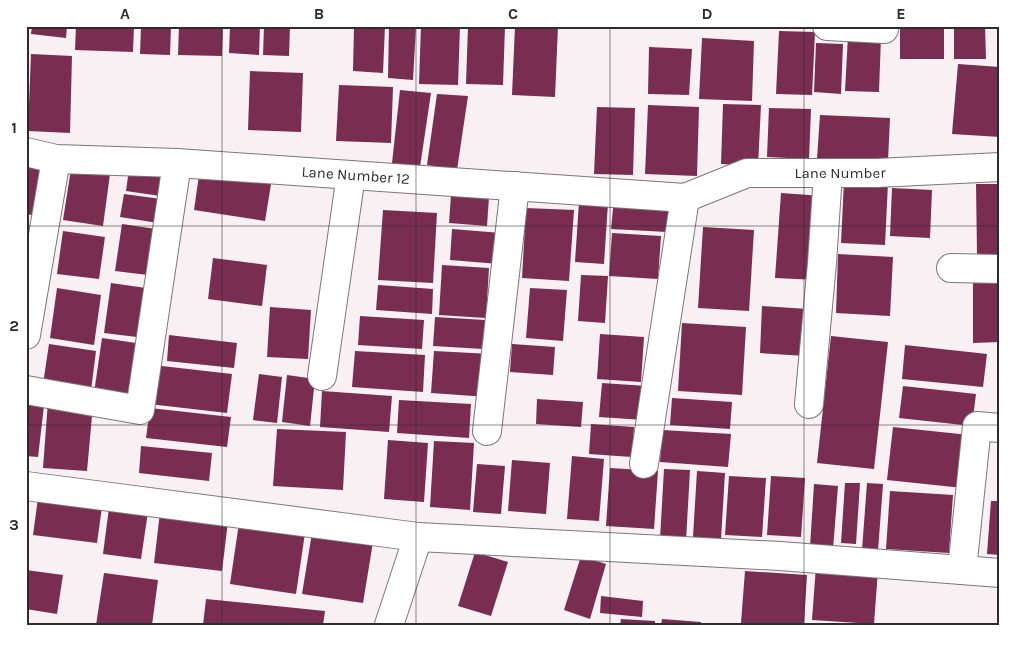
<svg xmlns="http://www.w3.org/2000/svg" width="1026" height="651" font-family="Karla,sans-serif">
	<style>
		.building { fill: #792d51 }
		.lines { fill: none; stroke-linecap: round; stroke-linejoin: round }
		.minor-casing { stroke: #7d7679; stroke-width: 30 }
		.minor { stroke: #fff; stroke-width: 28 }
		.grid { fill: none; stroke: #2f2c2d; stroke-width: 1; stroke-opacity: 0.55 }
		.labels { text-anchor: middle; stroke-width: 5; stroke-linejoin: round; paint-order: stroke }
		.street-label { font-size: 15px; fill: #2f2c2d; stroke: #fff }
		.neatline { fill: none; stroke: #2f2c2d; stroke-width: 2 }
		.grid-label { font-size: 16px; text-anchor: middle; font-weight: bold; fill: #2f2c2d }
	</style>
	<rect width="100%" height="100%" fill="#f8f0f3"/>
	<g class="building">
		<path d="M32,26H67L66,38L31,34Z"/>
		<path d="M76,26H134L133,52L75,50Z"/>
		<path d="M141,26H171L170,55L140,54Z"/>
		<path d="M179,26H223L222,56L178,55Z"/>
		<path d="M230,26H260L259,55L229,53Z"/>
		<path d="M264,26H290L289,56L263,55Z"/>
		<path d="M354,26H385L383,73L353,71Z"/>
		<path d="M389,26H416L413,80L388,78Z"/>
		<path d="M421,26H460L458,85L419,84Z"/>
		<path d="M468,26H505L503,85L466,84Z"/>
		<path d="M515,26H558L555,97L512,95Z"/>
		<rect x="900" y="26" width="44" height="33"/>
		<path d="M954,26H985L986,59H954Z"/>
		<path d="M779,31L815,32L812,95L776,94Z"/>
		<path d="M848,36L881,37L879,92L845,91Z"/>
		<path d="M702,38L754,41L752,101L699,99Z"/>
		<path d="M816,43L843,44L841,94L814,92Z"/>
		<path d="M649,47L692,49L689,95L648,94Z"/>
		<path d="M31,54L72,56L70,133L28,131Z"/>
		<path d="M958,64L1000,67V137L952,134Z"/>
		<path d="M250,71L303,73L301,132L248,130Z"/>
		<path d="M339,85L393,87L391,143L336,141Z"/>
		<path d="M400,90L431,93L420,167L392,163Z"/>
		<path d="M437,94L468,96L457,170L427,165Z"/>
		<path d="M723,104L761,105L758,166L721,164Z"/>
		<path d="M648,105L699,107L697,176L645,174Z"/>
		<path d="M597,107L635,108L633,175L594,174Z"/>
		<path d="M769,108L811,109L809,159L767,157Z"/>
		<path d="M820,115L890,118L888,161L817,159Z"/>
		<path d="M26,159L48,163L37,216L26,214Z"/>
		<path d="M200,168L272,178L265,221L194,210Z"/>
		<path d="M71,169L110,174L103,226L63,220Z"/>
		<path d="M129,169L163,174L160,196L126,191Z"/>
		<path d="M844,181L888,183L885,245L841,243Z"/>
		<path d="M976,184H1000V254H977Z"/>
		<path d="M892,188L932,190L930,238L890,236Z"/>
		<path d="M781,193L823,196L817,280L775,278Z"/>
		<path d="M124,194L161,199L158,223L120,217Z"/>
		<path d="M451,195L489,197L487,226L449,223Z"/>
		<path d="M614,199L669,202L667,232L611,229Z"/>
		<path d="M579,202L608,203L604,264L575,262Z"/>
		<path d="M526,208L574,210L569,281L522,278Z"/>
		<path d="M383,210L437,213L433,283L378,280Z"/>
		<path d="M122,224L163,230L156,276L115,271Z"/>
		<path d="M703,227L754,230L749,311L698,308Z"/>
		<path d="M452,229L501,233L499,264L450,260Z"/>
		<path d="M63,231L105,237L99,279L57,274Z"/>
		<path d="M612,233L661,236L658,279L609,276Z"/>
		<path d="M838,254L893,257L890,316L836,313Z"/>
		<path d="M213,258L267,265L262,306L208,299Z"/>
		<path d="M442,265L489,268L486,318L439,315Z"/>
		<path d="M581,275L608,276L605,323L578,321Z"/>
		<path d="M973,276H1000V342L973,343Z"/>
		<path d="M111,283L153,289L145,338L104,333Z"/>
		<path d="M378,285L433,289L432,314L376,310Z"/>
		<path d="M57,288L101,295L94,345L50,338Z"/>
		<path d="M530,288L567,290L563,341L526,338Z"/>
		<path d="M762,306L808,309L805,356L760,353Z"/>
		<path d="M270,307L311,310L308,359L267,357Z"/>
		<path d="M360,316L424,320L422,349L358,345Z"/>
		<path d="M435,317L485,320L483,349L433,346Z"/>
		<path d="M682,323L746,327L742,395L678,391Z"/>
		<path d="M600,334L644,337L641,382L597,379Z"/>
		<path d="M169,335L237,343L234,368L167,361Z"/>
		<path d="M831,336L888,342L874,469L817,463Z"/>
		<path d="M102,338L143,344L135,399L94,393Z"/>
		<path d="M49,344L96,351L90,398L42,391Z"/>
		<path d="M512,344L555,347L553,375L510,372Z"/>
		<path d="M905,345L987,354L983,387L902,379Z"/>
		<path d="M355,351L425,355L423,392L352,387Z"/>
		<path d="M434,351L491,354L488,397L431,393Z"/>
		<path d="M153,365L232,374L227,413L149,404Z"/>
		<path d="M259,374L282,377L277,423L253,420Z"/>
		<path d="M287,375L315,379L310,426L282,422Z"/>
		<path d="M602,383L647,386L644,420L599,417Z"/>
		<path d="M903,386L976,394L972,426L899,418Z"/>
		<path d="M322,391L392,396L389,432L320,427Z"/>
		<path d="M26,395L45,397L38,457L26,456Z"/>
		<path d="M672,398L732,402L730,429L670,425Z"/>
		<path d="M537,399L583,402L581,427L536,424Z"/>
		<path d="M399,400L471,404L469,438L397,433Z"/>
		<path d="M48,401L93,405L87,471L43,468Z"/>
		<path d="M150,408L231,417L227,447L146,438Z"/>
		<path d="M591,424L634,427L632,457L589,454Z"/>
		<path d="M893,427L969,435L963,488L887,480Z"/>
		<path d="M277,429L346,432L343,490L273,486Z"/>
		<path d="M662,430L731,434L728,467L660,462Z"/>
		<path d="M388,440L428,443L424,502L384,499Z"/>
		<path d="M434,441L474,443L470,510L430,507Z"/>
		<path d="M141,446L212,453L209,481L139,473Z"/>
		<path d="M572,456L604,459L599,521L567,519Z"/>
		<path d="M512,460L550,463L546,514L508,511Z"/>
		<path d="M477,464L505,466L501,514L473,512Z"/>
		<path d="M610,468L658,471L654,529L606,526Z"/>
		<path d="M664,469L690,470L686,541L660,539Z"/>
		<path d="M697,471L725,473L721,539L693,537Z"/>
		<path d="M729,476L766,478L762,537L725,535Z"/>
		<path d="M771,476L805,478L801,537L767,535Z"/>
		<path d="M845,483H860L856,544L841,543Z"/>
		<path d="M867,483L883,484L878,551L862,550Z"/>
		<path d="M814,484L838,486L833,549L810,547Z"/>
		<path d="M890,491L953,495L949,553L886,549Z"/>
		<path d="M38,498L102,507L97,543L33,535Z"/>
		<path d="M110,500L149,505L141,559L103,554Z"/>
		<path d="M991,501H1000V555L987,554Z"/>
		<path d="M161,504L229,513L222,571L154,563Z"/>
		<path d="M239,523L305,533L296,594L230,584Z"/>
		<path d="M312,533L373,542L363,603L302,594Z"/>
		<path d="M475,552L508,562L491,616L458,606Z"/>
		<path d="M581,556L606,564L590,619L564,610Z"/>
		<path d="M816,566L878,570L874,624L812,620Z"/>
		<path d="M26,570L63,575L57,614L26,609Z"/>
		<path d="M745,571L807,575L804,625L741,623Z"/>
		<path d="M104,573L158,580L152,625H96Z"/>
		<path d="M601,596L643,601L642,617L600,613Z"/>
		<path d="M206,599L325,611L323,625H203Z"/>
		<path d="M621,619L655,621V625H620Z"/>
		<path d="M662,619L701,622V625H661Z"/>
	</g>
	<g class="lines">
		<g class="minor-casing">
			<g id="minor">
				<path d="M827,26L884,29V26"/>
				<path id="s1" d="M26,152L56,159L177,163L685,198L747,173H877L1000,167"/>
				<path d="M951,268L1000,269"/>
				<path d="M26,335L56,159"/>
				<path d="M322,376L351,175"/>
				<path d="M26,390L140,410L177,163"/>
				<path d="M809,404L822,263L828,173"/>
				<path d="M487,431L515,186"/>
				<path d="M644,464L685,198"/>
				<path d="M26,486L418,537L780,556L1000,573"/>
				<path d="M962,570L977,426L1000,428"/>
				<path d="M389,625L418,537"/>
			</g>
		</g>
		<use href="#minor" class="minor"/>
	</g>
	<path class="grid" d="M222,26V625M416,26V625M610,26V625M804,26V625M26,226H1000M26,425H1000"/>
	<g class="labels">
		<g class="street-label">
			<text dy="5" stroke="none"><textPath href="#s1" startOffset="821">Lane Number</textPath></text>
			<text dy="5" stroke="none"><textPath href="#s1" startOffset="331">Lane Number 12</textPath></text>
		</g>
	</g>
	<rect width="1026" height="651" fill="none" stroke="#ffffff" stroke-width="55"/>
	<rect x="28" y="28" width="970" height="596" class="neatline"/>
	<g class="grid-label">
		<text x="125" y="19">A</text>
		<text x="319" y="19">B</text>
		<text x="513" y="19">C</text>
		<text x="707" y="19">D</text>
		<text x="901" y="19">E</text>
		<text x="14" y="133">1</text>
		<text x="14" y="331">2</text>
		<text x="14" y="530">3</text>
	</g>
</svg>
